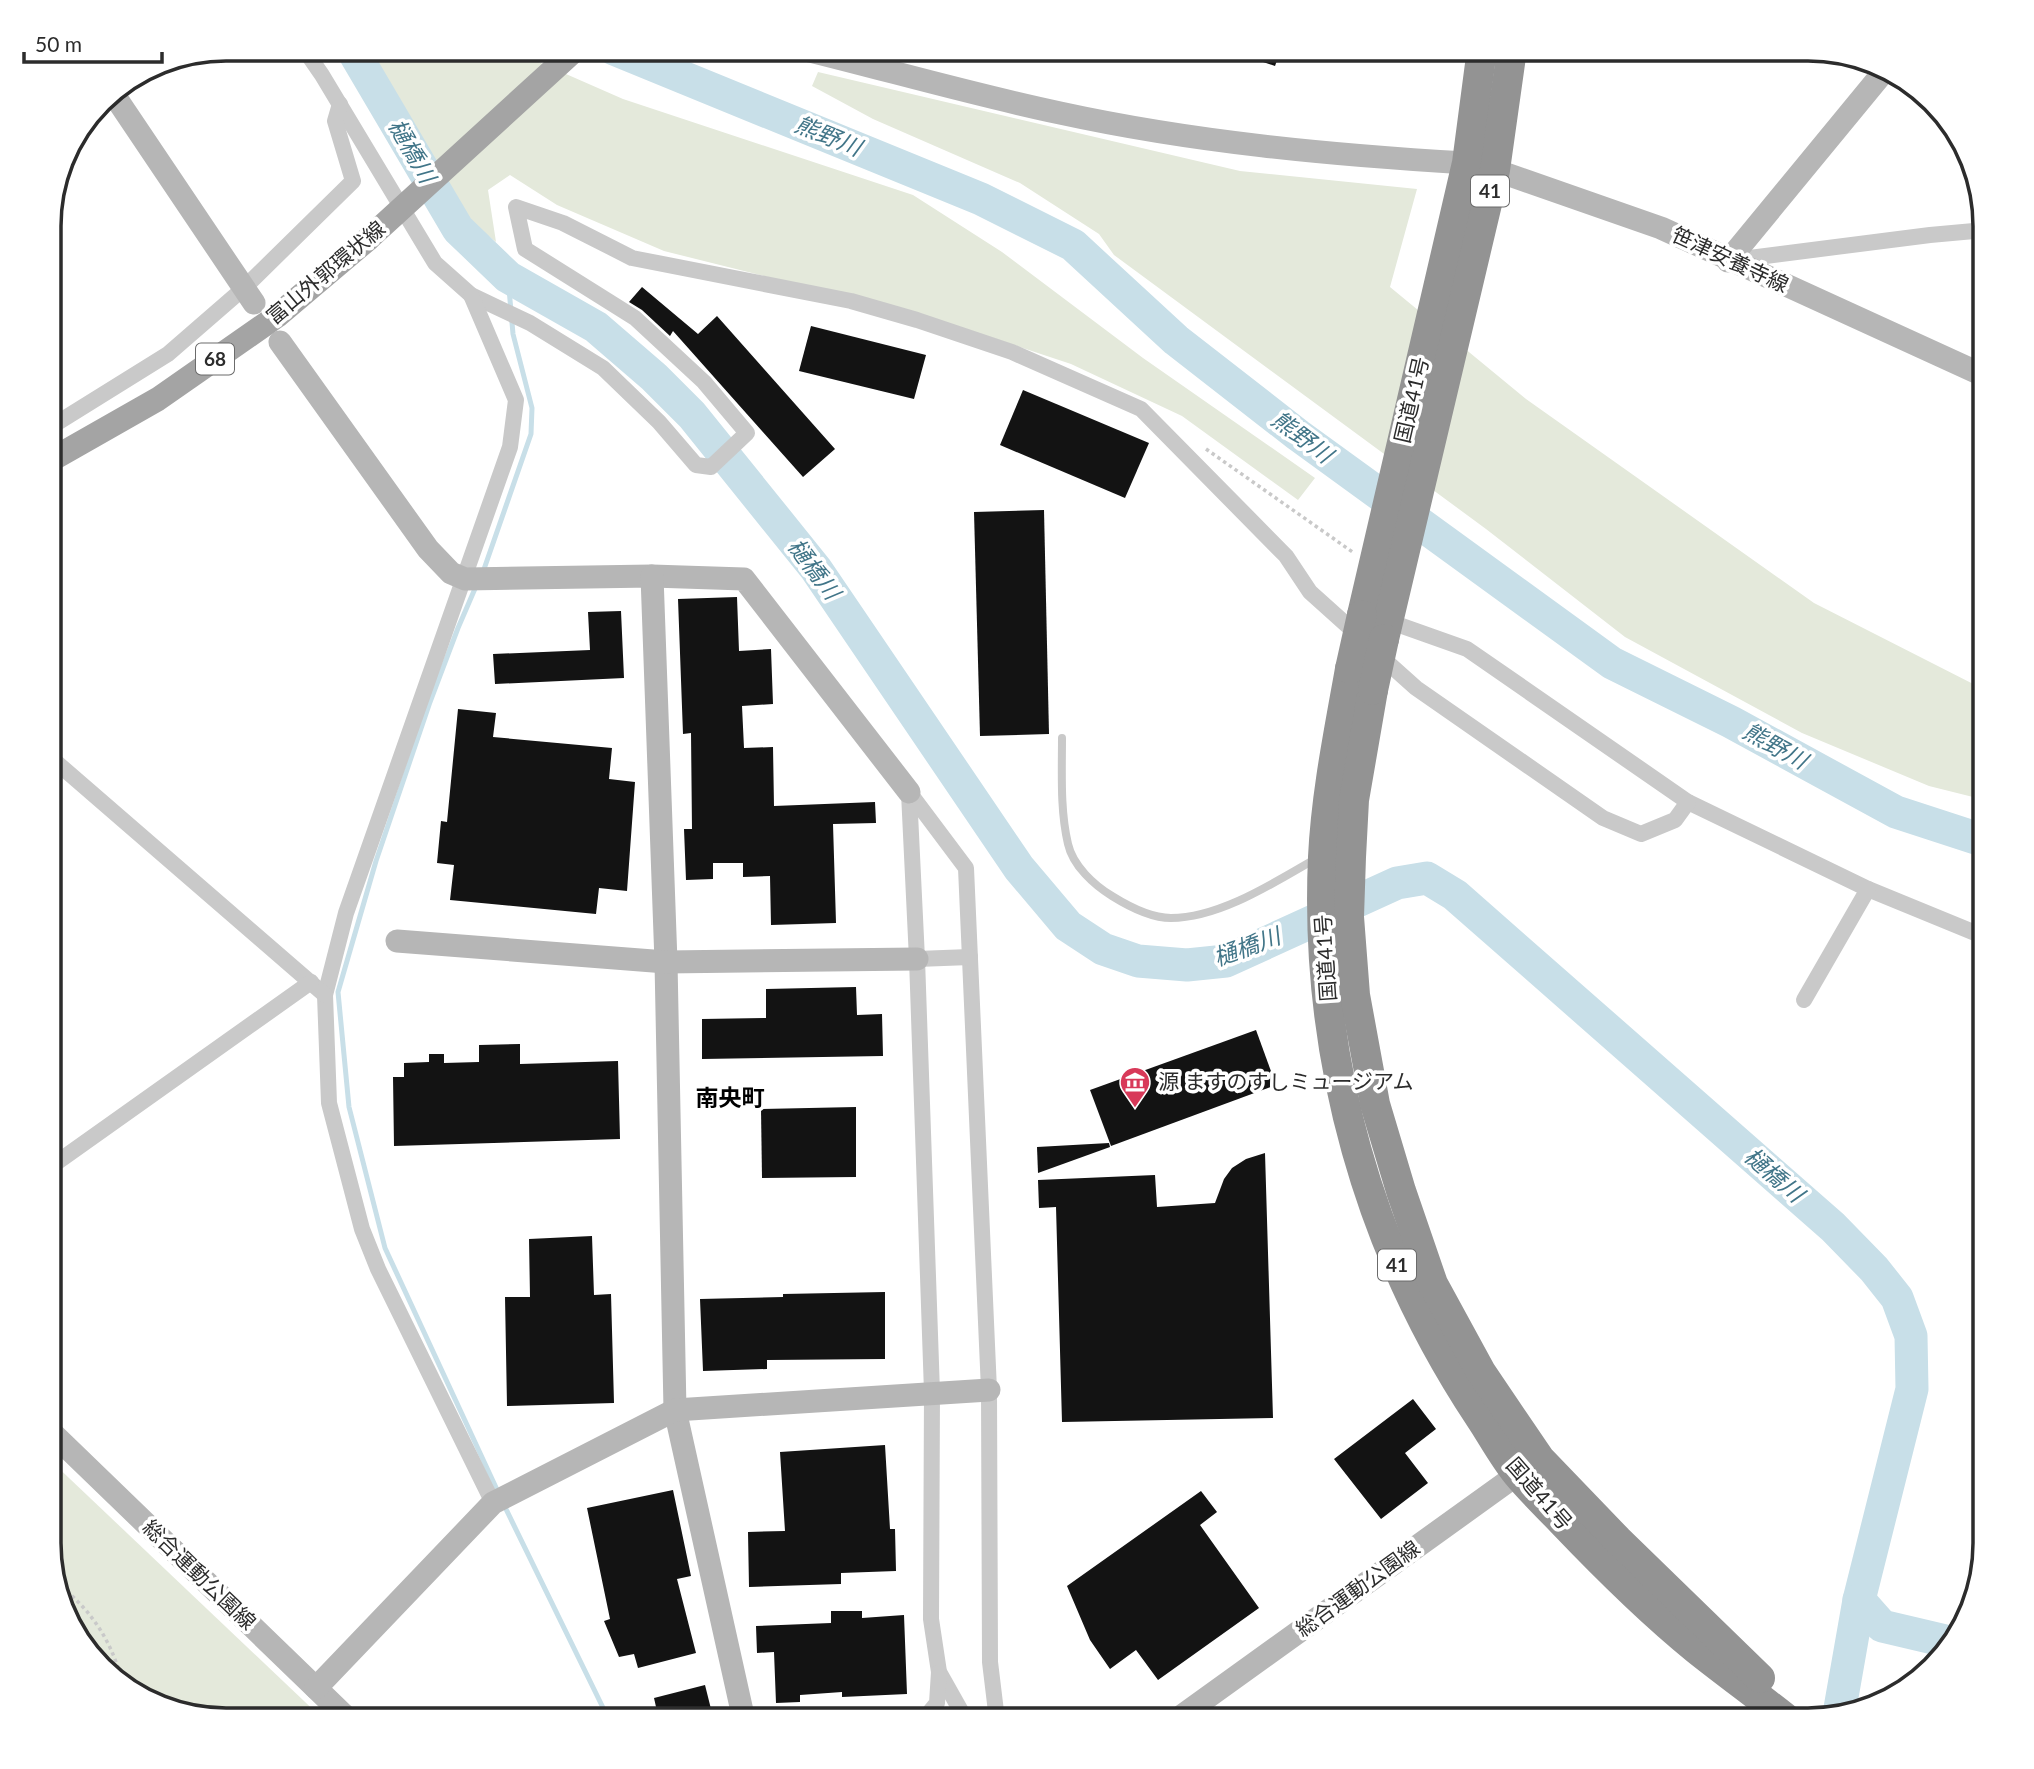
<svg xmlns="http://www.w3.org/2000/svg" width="2034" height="1769" font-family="Lato,'Noto Sans JP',sans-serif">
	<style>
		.green { fill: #e4e9db }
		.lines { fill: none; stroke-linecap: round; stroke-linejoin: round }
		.stream { stroke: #c8dfe8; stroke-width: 5 }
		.river { stroke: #c8dfe8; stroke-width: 33 }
		.building { fill: #131313 }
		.path { stroke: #c9c9c9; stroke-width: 3.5; stroke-dasharray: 3.5 3.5; stroke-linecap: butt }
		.lane { stroke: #c9c9c9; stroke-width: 8 }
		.street { stroke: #c9c9c9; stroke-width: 16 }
		.secondary { stroke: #b6b6b6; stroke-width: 23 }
		.primary { stroke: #a4a4a4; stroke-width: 24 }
		.highway { stroke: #939393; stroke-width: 30 }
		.primary-bridge { stroke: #a4a4a4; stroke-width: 24 }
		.highway-bridge { stroke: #939393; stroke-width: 30 }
		.labels { text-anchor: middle; stroke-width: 7; stroke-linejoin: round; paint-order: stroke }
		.shield { fill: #fff; stroke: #6b6b6b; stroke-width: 2 }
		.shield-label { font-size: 19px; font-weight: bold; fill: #2c2c2c }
		.street-label { font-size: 21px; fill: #2c2c2c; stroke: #fff }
		.poi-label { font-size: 21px; fill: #2c2c2c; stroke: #fff; text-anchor: start }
		.water-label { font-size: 23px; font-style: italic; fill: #417588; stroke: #fff }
		.neighbourhood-label { font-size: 23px; font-weight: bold; fill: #000; stroke: #fff }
		.rim { fill: none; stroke: #2c2c2c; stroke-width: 3.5 }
	</style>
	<rect width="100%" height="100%" fill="#fff"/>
	<g class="green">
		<path d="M365,49H509L623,99L913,195L1002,252L1143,358L1315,478L1298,500L1182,416L1071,364L936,319L664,251L557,205L510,175L488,190L496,242L466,218Z"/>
		<path d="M818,72L1240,171L1417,189L1390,287L1526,399L1814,603L1985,690V800L1929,786L1802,733L1625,637L1486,529L1114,255L1099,234L1020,183L873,119L812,86Z"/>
		<path d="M49,1459L324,1720H225L158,1706L101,1668L63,1611L49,1554Z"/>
	</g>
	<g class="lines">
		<g class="stream">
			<path d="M483,572L531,434L532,408L513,334L508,277"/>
			<path d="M477,584L458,628L430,702L376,861L338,992L349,1107L385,1248L499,1494"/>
			<path d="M503,1503L609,1720"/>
		</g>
		<g class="river">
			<path d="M352,49L458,229L508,277L596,327L654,377L692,415L816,569L1019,868L1068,926L1103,949L1138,961L1187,965L1226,961L1397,883L1427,878L1455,895L1833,1227L1874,1269L1897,1298L1911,1336L1912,1389L1859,1600L1839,1714"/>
			<path d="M614,49L981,199L1073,245L1176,340L1298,435L1612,663L1731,722L1896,812L1985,841"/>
			<path d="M1859,1600L1882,1626L1950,1642"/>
		</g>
	</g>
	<g class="building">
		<path d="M1233,49H1281L1275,66L1233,52Z"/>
		<path d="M642,287L698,334L717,316L835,449L803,477L673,331L670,336L642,310L629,302Z"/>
		<path d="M811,326L926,355L914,399L799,371Z"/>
		<path d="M1023,390L1149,443L1125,498L1000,445Z"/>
		<path d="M1044,510L1049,734L980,736L974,512Z"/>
		<path d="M737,597L739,651L771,649L773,704L742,706L744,748L773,747L774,806L875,802L876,823L833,824L836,923L771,925L770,876L743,877V863H713V879L686,880L684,829H692L691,733L683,734L678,599Z"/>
		<path d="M621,611L624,678L495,684L493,654L590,650L588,612Z"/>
		<path d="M458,709L496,713L493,737L612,748L609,779L635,782L627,891L599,888L596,914L450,900L454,865L437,863L441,821L447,822Z"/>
		<path d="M856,987L857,1015L882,1014L883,1056L702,1059V1019L766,1018V989Z"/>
		<path d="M1256,1030L1276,1085L1111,1146L1090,1090Z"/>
		<path d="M520,1044V1064L618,1061L620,1139L394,1146L393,1077H404V1063L429,1062V1054H444V1063L479,1062V1045Z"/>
		<path d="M856,1107V1177L762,1178L761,1109Z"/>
		<path d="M1109,1143L1110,1147L1038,1173L1037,1147Z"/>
		<path d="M1265,1153L1273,1418L1062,1422L1056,1207L1039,1208L1038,1180L1155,1175L1157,1207L1215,1203L1224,1179L1232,1168L1246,1159Z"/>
		<path d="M592,1236L594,1295L611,1294L614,1403L507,1406L505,1297H530L529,1239Z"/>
		<path d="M885,1292V1359L767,1360V1369L703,1371L700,1299L783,1297V1294Z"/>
		<path d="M1413,1399L1436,1429L1405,1453L1428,1483L1381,1519L1334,1459Z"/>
		<path d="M885,1445L890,1529H895L896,1571L841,1573V1584L749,1587L748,1532L785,1531L780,1452Z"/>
		<path d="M673,1490L691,1576L677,1579L696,1653L638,1668L634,1654L619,1657L604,1621L610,1619L587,1508Z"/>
		<path d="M1201,1491L1217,1512L1200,1525L1259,1608L1158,1680L1136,1650L1110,1669L1090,1640L1067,1586Z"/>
		<path d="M831,1611H862V1618L904,1615L907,1694L842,1697V1692L800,1695V1702L776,1703L774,1652L757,1653L756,1626L831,1623Z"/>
		<path d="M705,1685L712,1713L681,1720H659L654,1698Z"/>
	</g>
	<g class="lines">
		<g class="path">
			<path d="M1206,449L1354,553"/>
			<path d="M56,1582C92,1611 110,1638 123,1683"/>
		</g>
		<path class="lane" d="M1062,738C1062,773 1060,810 1068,844C1073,866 1094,885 1112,896C1128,906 1150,918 1171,918C1220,918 1275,882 1317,858"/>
		<g class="street">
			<path d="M304,49L322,75L435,263L471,295L530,323L603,368L659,422L696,465L711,467L747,433L704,382L635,318L525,249L516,207L563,223L632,258L851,301L917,320L1012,352L1141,409L1286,556L1310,592L1359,636"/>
			<path d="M1734,260L1930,235L1985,230"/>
			<path d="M471,295L516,400L510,447L346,913L325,995L329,1103L362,1229L378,1269L493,1503"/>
			<path d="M49,428L168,354L244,288L353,181L335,121L340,104"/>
			<path d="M1388,621L1467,649L1688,802L1868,889L1985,937"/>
			<path d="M1378,654L1416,688L1603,818L1641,834L1675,820L1688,802"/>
			<path d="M49,756L325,995"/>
			<path d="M909,792L966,868L989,1390L990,1662L997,1720"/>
			<path d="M909,793L917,959L932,1392L931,1619L939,1672L966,1720"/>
			<path d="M917,959L970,957"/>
			<path d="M1804,1000L1868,889"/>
			<path d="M49,1168L311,982"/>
			<path d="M923,1720L937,1703L939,1672"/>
		</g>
		<g class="secondary">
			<path d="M802,49C888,70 974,95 1060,113C1193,142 1331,155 1467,163L1495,170L1661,228L1985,376"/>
			<path d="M112,92L254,303"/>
			<path d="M1728,261L1886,69"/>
			<path d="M280,342L428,549L451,573L465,579L652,576L744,579L909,792"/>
			<path d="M652,576L666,962L675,1410L744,1720"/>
			<path d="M397,941L666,962L917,959"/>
			<path d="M49,1430L349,1720"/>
			<path d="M316,1688L493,1503L675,1410L989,1390"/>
			<path d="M1176,1720L1529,1466"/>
		</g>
		<path class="primary" d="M49,461L158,399L277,316L368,239"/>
		<g class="highway">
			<path d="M1362,615L1467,163L1482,49"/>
			<path d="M1384,639L1495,170L1512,49"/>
			<path d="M1350,669C1339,731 1326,794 1323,857C1314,1057 1369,1251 1480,1418C1492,1436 1503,1457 1517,1474C1531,1491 1548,1507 1563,1523C1605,1567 1649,1611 1696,1649C1726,1673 1758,1696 1788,1720"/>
			<path d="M1373,690L1354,800L1351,857L1349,917L1355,995L1375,1104L1401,1191L1433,1284L1481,1372L1540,1459L1618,1540L1760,1678"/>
		</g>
		<path class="primary-bridge" d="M368,239L576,49"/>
		<g class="highway-bridge">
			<path d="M1350,669L1362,615"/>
			<path d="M1373,690L1384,639"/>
		</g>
	</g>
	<defs>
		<g id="museum-pin" transform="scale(1.575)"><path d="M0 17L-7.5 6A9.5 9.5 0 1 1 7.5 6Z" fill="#d83959" stroke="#fff"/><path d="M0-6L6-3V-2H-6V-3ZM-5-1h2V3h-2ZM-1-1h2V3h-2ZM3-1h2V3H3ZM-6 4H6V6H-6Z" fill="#fff"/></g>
	</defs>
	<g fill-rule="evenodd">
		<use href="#museum-pin" x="1135" y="1082"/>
	</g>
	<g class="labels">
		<g class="shield">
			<rect x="1471" y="175.5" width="38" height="31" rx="5"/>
			<rect x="196" y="343.5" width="38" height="31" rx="5"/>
			<rect x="1378" y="1249.5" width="38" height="31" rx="5"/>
		</g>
		<g class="shield-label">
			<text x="1490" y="198">41</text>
			<text x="215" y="366">68</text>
			<text x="1397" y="1272">41</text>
		</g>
		<g class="street-label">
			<text transform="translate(1730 260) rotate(25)" y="7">笹津安養寺線</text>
			<text transform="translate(326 273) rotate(-40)" y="7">富山外郭環状線</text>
			<text transform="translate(1412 400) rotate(-77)" y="7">国道41号</text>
			<text transform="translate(1326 958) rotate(-94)" y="7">国道41号</text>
			<text transform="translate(1539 1494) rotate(49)" y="7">国道41号</text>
			<text transform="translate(199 1575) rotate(44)" y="7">総合運動公園線</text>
			<text transform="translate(1358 1589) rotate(-36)" y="7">総合運動公園線</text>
		</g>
		<g class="poi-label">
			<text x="1158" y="1089">源 ますのすしミュージアム</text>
		</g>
		<g class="water-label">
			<text transform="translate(828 136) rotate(22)" y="8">熊野川</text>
			<text transform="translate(412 151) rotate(60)" y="8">樋橋川</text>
			<text transform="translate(1302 437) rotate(37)" y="8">熊野川</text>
			<text transform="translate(814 569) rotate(53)" y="8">樋橋川</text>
			<text transform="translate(1775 746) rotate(29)" y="8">熊野川</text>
			<text transform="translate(1247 947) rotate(-20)" y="8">樋橋川</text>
			<text transform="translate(1774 1175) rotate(41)" y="8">樋橋川</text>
		</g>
		<g class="neighbourhood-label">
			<text x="730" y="1106">南央町</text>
		</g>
	</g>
	<path d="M0 0H2034V1769H0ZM226 61H1808A165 165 0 0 1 1973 226V1543A165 165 0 0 1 1808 1708H226A165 165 0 0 1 61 1543V226A165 165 0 0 1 226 61Z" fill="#fff" fill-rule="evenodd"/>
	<path class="rim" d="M226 61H1808A165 165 0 0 1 1973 226V1543A165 165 0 0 1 1808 1708H226A165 165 0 0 1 61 1543V226A165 165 0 0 1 226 61Z"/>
	<path d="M24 52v10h138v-10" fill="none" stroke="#2c2c2c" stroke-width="3.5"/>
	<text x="35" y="52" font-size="21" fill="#2c2c2c" stroke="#ffffff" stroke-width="5" paint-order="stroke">50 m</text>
</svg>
